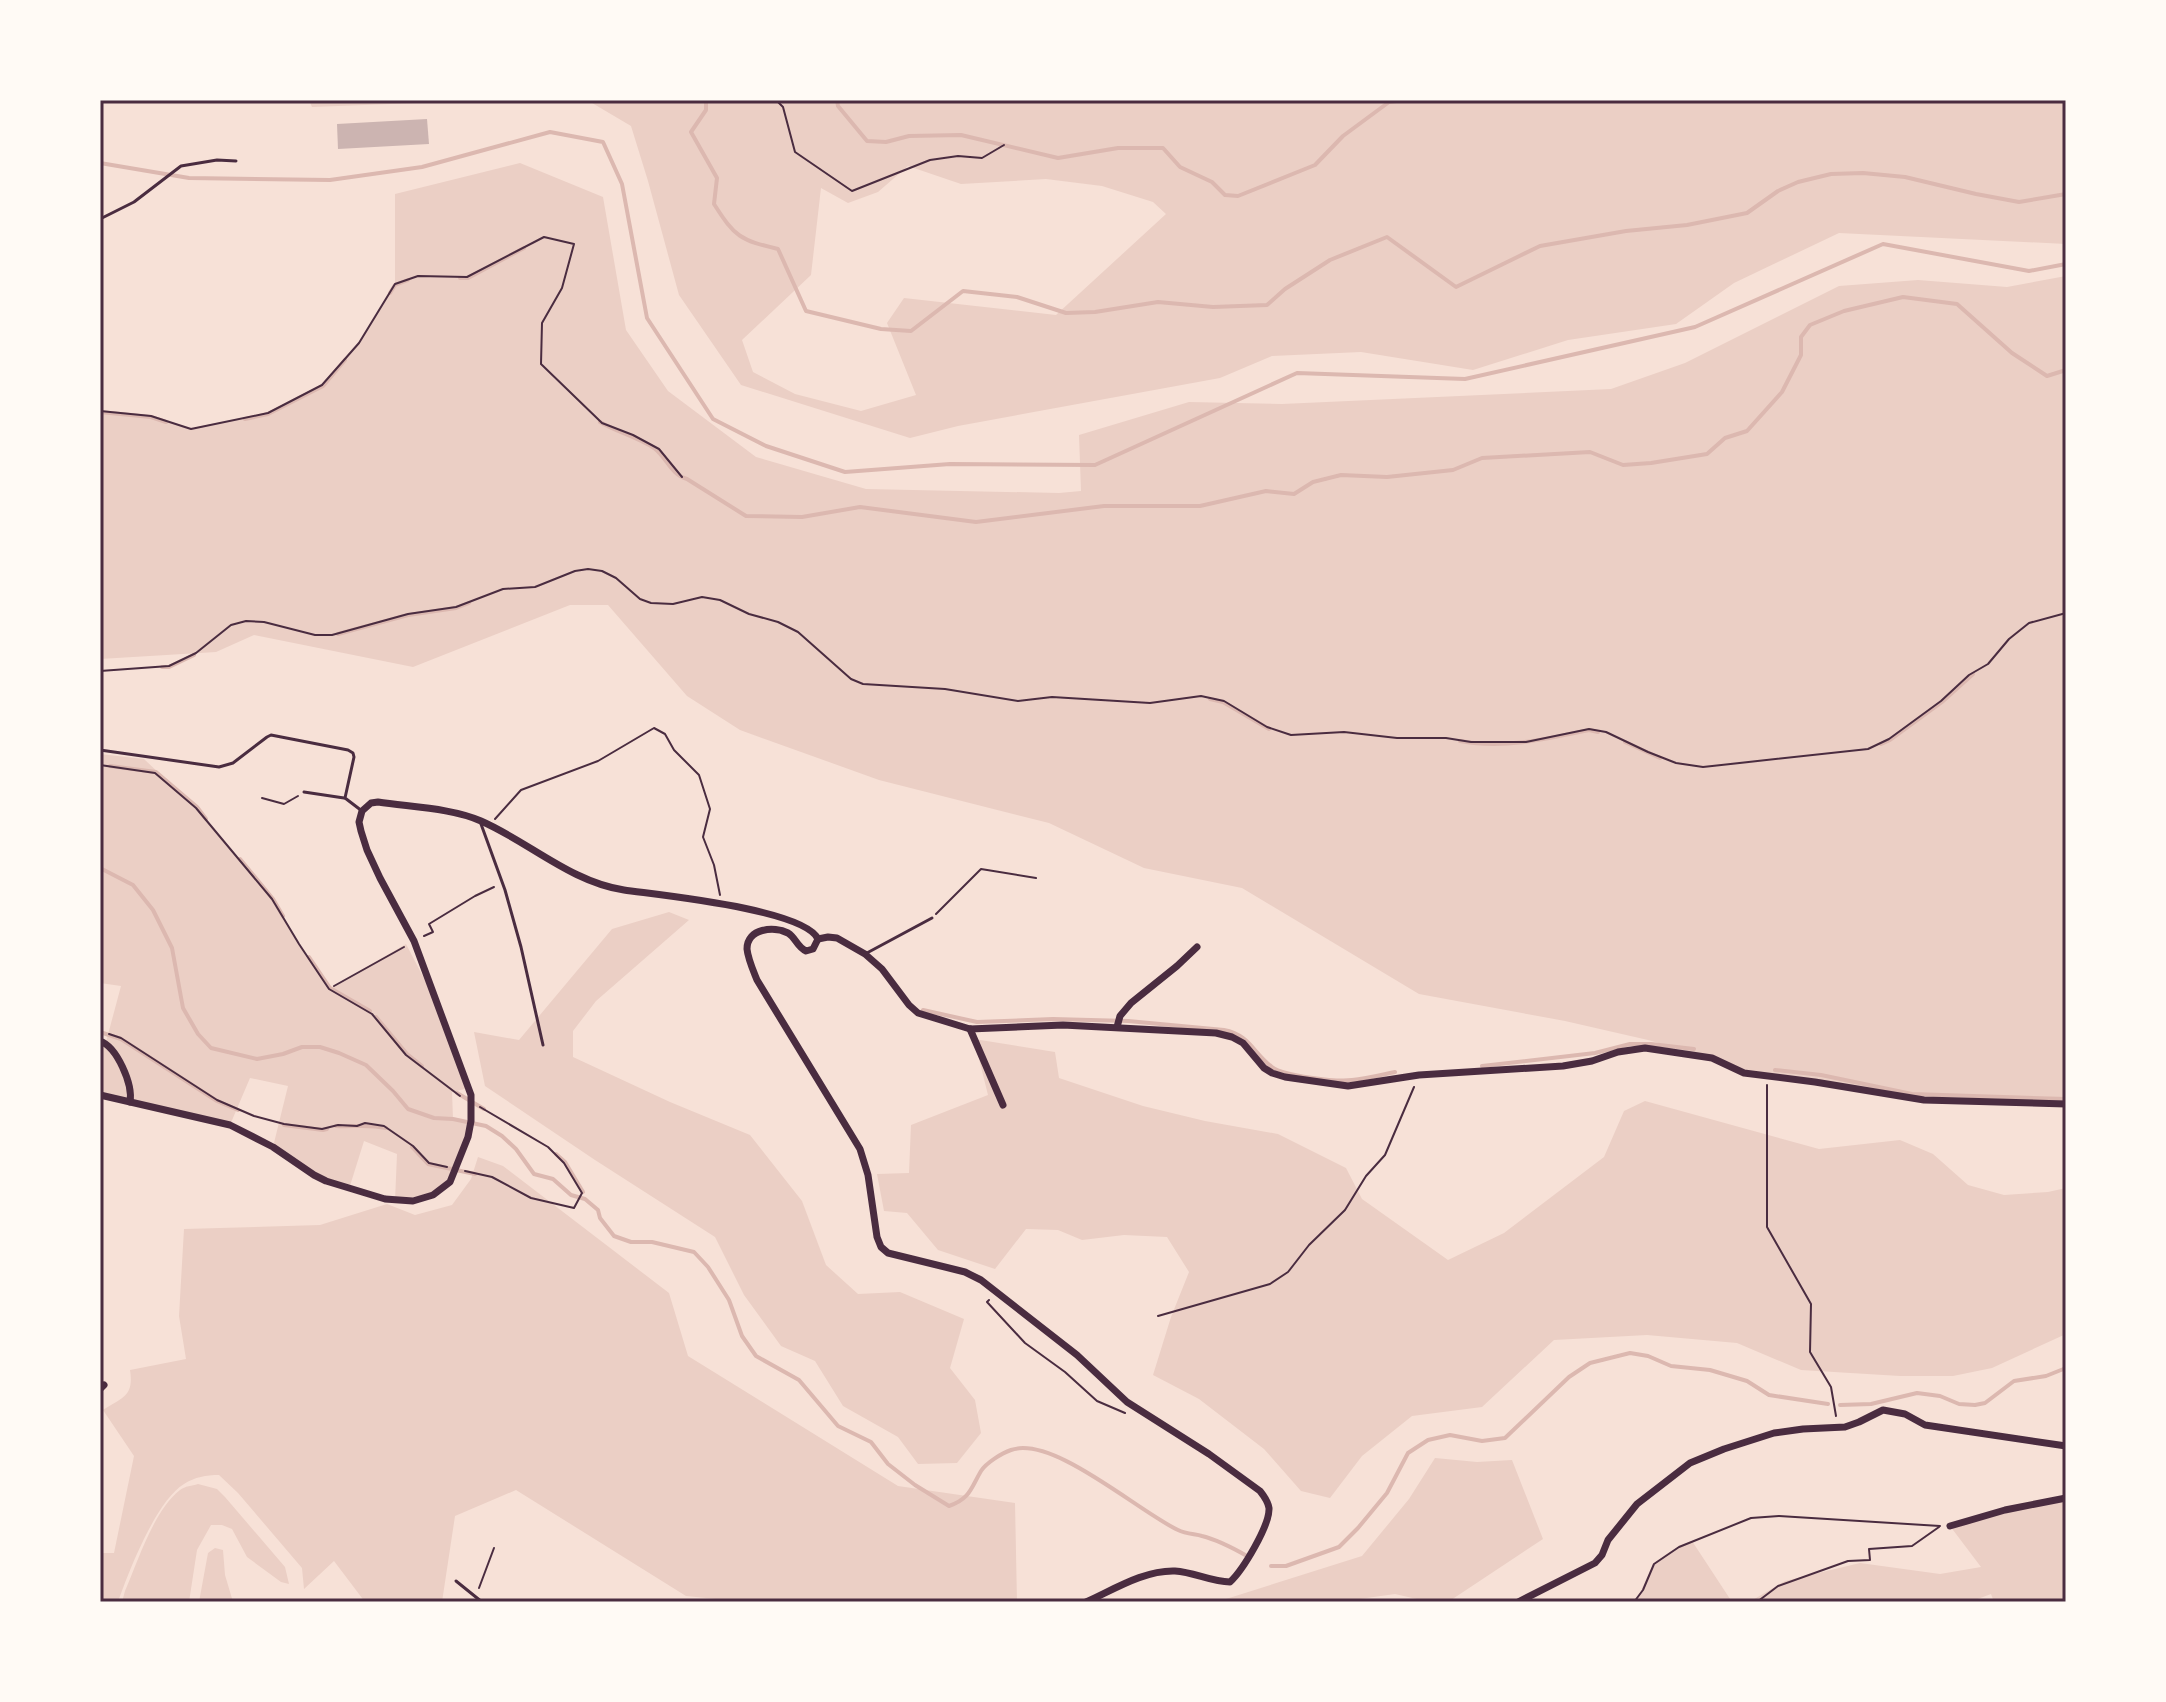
<svg xmlns="http://www.w3.org/2000/svg" width="2166" height="1702" font-family="Raleway,sans-serif">
	<style>
		.green { fill: #ebcfc5; fill-rule: evenodd }
		.lines { fill: none; stroke-linecap: round; stroke-linejoin: round }
		.stream { stroke: #dcb8b0; stroke-width: 4 }
		.building { fill: #ccb4b1 }
		.path { stroke: #4a2c40; stroke-width: 2 }
		.service { stroke: #4a2c40; stroke-width: 3 }
		.minor { stroke: #4a2c40; stroke-width: 7 }
		.neatline { fill: none; stroke: #4a2c40; stroke-width: 3 }
	</style>
	<rect width="100%" height="100%" fill="#f7e1d7"/>
	<g class="green">
		<path d="M309,100H496L312,107Z"/>
		<path d="M580,100H2066V244L1839,233L1734,283L1676,324L1568,340L1473,370L1361,352L1272,356L1220,378L958,426L910,438L741,385L679,295L648,181L631,126L587,100ZM908,166L961,184L1046,179L1102,186L1153,202L1166,214L1056,315L904,298L887,323L916,395L861,411L795,394L753,372L742,340L811,275L821,188L848,203L878,192Z"/>
		<path d="M520,163L603,197L626,330L668,391L756,457L866,489L1059,493L1081,491L1079,435L1189,402L1282,404L1611,389L1685,363L1839,286L1918,280L2007,287L2066,276V1104L1924,1100L1744,1073L1712,1058L1648,1040L1565,1021L1419,994L1242,888L1144,868L1049,823L879,780L740,730L687,696L608,605H570L413,667L254,635L216,652L100,659V411L151,416L191,428L268,413L322,385L359,343L395,285V194Z"/>
		<path d="M100,754L144,759L196,808L272,899L299,944L329,989L406,944L441,1011L469,1088L452,1092L453,1119L468,1122C468,1144 455,1185 433,1195C423,1200 407,1199 395,1201L397,1154L364,1141L349,1189L326,1181L273,1147L288,1086L250,1078L230,1125L100,1095V1042H106L121,986L100,983Z"/>
		<path d="M669,912L689,920L596,1001L573,1031V1057L670,1102L750,1135L802,1201L826,1265L858,1294L900,1292L964,1319L950,1368L975,1400L981,1433L957,1463L918,1464L898,1437L843,1406L815,1361L781,1346L744,1295L715,1237L595,1160L485,1086L474,1032L519,1040L612,929Z"/>
		<path d="M974,1039L1055,1052L1059,1078L1143,1106L1205,1121L1278,1134L1346,1168L1362,1199L1448,1260L1504,1233L1604,1157L1624,1111L1645,1101L1819,1149L1900,1140L1933,1154L1968,1185L2004,1195L2048,1192L2066,1188V1334L1992,1368L1953,1376H1900L1801,1370L1737,1343L1647,1335L1554,1340L1482,1407L1412,1416L1362,1456L1330,1498L1301,1491L1264,1449L1199,1399L1153,1375L1171,1317L1189,1272L1167,1237L1124,1235L1082,1240L1058,1230L1026,1229L995,1269L938,1250L907,1213L884,1211L877,1174L909,1173L911,1125L988,1095Z"/>
		<path d="M478,1157L503,1166L669,1293L688,1356L898,1486L1015,1503L1017,1602H746L686,1596L516,1490L455,1516L442,1602H365L334,1561L304,1589L302,1568L238,1493L219,1475C206,1475 195,1477 184,1484C156,1501 129,1571 118,1602H100V1553H114L134,1456L103,1410C123,1397 134,1396 130,1370L186,1359L179,1316L184,1229L320,1225L387,1204L415,1215L452,1205L471,1179Z"/>
		<path d="M1435,1458L1477,1462L1512,1460L1543,1539L1448,1602H1430L1395,1594L1338,1602H1225L1226,1599L1362,1556L1409,1499Z"/>
		<path d="M198,1484L217,1489L225,1497L285,1567L289,1584L281,1582L247,1557L232,1529L222,1525H211L197,1550L189,1602H122L125,1591C138,1561 154,1510 180,1490C185,1486 192,1486 198,1484Z"/>
		<path d="M2066,1501V1602H1994L1991,1594L1975,1600V1602H1794L1776,1600L1751,1601L1785,1581L1860,1563L1940,1574L1981,1567L1950,1526L2005,1510Z"/>
		<path d="M1692,1541L1732,1602H1631H1634C1643,1591 1645,1578 1653,1566C1661,1555 1680,1546 1692,1541Z"/>
		<path d="M215,1548L223,1550L225,1575L233,1602H199L208,1553Z"/>
	</g>
	<g class="lines">
		<g class="stream">
			<path d="M706,100V110L691,132L717,178L714,204C735,237 740,240 778,249L806,311L881,329L911,331L963,291L1017,297L1066,313L1095,312L1158,302L1213,307L1267,305L1285,289L1330,260L1387,237L1456,287L1540,246L1626,231L1687,225L1747,213L1778,191L1798,182L1831,174L1863,173L1905,177L1976,194L2019,202L2066,194"/>
			<path d="M837,100L838,106L867,141L886,142L909,136L961,135L1058,158L1118,148H1163L1180,167L1212,182L1225,195L1238,196L1315,165L1343,136L1389,102L1404,100"/>
			<path d="M100,163L189,178L330,180L422,167L550,132L603,142L622,184L647,318L713,419L766,446L845,472L950,464L1095,465L1297,373L1465,379L1695,327L1883,244L2029,271L2066,264"/>
			<path d="M460,278H468L524,248"/>
			<path d="M390,293L395,285L408,280"/>
			<path d="M100,412L151,417L166,422"/>
			<path d="M245,419L268,414L323,386L345,360"/>
			<path d="M600,422C617,432 637,437 654,448C667,458 671,475 687,479L746,516L802,517L860,507L976,522L1104,506H1200L1266,491L1294,494L1313,482L1341,475L1387,477L1453,470L1482,458L1590,452L1623,465L1651,463L1707,454L1725,438L1747,431L1782,392L1801,355V337L1810,325L1844,311L1903,297L1957,304L2012,353L2047,376L2066,370"/>
			<path d="M338,634L408,615L456,608L469,603"/>
			<path d="M162,667H169L194,655"/>
			<path d="M1210,699L1223,702L1269,729"/>
			<path d="M1460,741C1504,749 1547,739 1589,730L1598,732"/>
			<path d="M1625,742L1660,758"/>
			<path d="M1881,744L1890,740L1942,702L1973,674"/>
			<path d="M110,766L156,772L197,807L206,819"/>
			<path d="M240,859L273,899L283,916"/>
			<path d="M100,868L133,885L153,910L172,948L183,1008L198,1034L211,1048L257,1059L283,1054L302,1047H320L339,1053L366,1065L393,1091L408,1109L434,1118L453,1119L486,1126L502,1136L516,1149L534,1174L553,1179L571,1195L585,1199L598,1210L600,1218L614,1236L631,1242H652L694,1252L708,1267L729,1300L742,1336L756,1356L799,1380L838,1426L871,1442L888,1464L915,1485L949,1506C970,1499 971,1488 981,1471C986,1463 1002,1453 1011,1450C1053,1435 1139,1512 1178,1530C1186,1534 1195,1534 1202,1536C1218,1540 1233,1548 1247,1556"/>
			<path d="M309,957L330,988L370,1011"/>
			<path d="M923,1010L977,1022L1053,1019L1128,1021L1224,1030C1250,1035 1253,1053 1272,1067C1284,1076 1337,1082 1352,1080C1366,1079 1381,1075 1395,1072"/>
			<path d="M376,1017L407,1054L422,1066"/>
			<path d="M100,1032L121,1039L217,1101L238,1110"/>
			<path d="M1482,1066L1595,1053L1630,1044H1651L1694,1049"/>
			<path d="M1775,1070L1821,1075L1912,1094L2066,1099"/>
			<path d="M457,1093L484,1109"/>
			<path d="M284,1125L323,1130L327,1129"/>
			<path d="M336,1126C353,1127 369,1124 386,1128"/>
			<path d="M412,1147L428,1164L475,1174"/>
			<path d="M556,1154L565,1162L583,1192"/>
			<path d="M1840,1405L1871,1404L1917,1393L1940,1396L1959,1404L1975,1405L1985,1403L2014,1381L2046,1376L2066,1368"/>
			<path d="M1271,1566H1286L1339,1547L1358,1528L1387,1493L1408,1453L1428,1440L1450,1435L1482,1441L1505,1438L1569,1377L1590,1363L1630,1353L1648,1356L1671,1366L1710,1370L1747,1381L1769,1395L1828,1404"/>
		</g>
	</g>
	<path class="building" d="M427,119L429,144L338,149L337,124Z"/>
	<g class="lines">
		<g class="path">
			<path d="M776,100L783,107L795,152L852,191L930,160L958,156L982,158L1004,145"/>
			<path d="M100,411L151,416L191,429L268,413L322,385L359,343L395,284L418,276L467,277L544,237L574,244L562,288L542,323L541,364L602,423L633,435L659,449L682,477"/>
			<path d="M100,671L169,666L196,653L231,625L246,621L264,622L315,635H332L408,614L456,607L503,589L535,587L575,571L588,569L602,571L616,578L640,599L651,603L673,604L702,597L720,600L749,614L778,622L798,632L851,679L863,684L945,689L1018,701L1052,697L1150,703L1201,696L1224,701L1267,727L1291,735L1344,732L1397,738H1446L1471,742H1526L1589,729L1606,732L1648,752L1676,763L1703,767L1868,749L1889,739L1941,701L1969,675L1988,664L2009,639L2029,623L2066,613"/>
			<path d="M100,765L155,773L196,808L272,899L299,944L329,989L372,1014L406,1055L460,1096"/>
			<path d="M262,798L284,804L298,796"/>
			<path d="M495,819L521,790L598,761L654,728L665,734L674,750L699,775L710,809L703,837L714,865L720,895"/>
			<path d="M936,914L981,869L1036,878"/>
			<path d="M424,936L433,932L429,924L475,896L494,887"/>
			<path d="M334,986L404,947"/>
			<path d="M109,1034L121,1038L217,1100L254,1116L284,1124L322,1129L338,1125L357,1126L365,1123L384,1126L413,1146L429,1163L447,1167"/>
			<path d="M1767,1085V1227L1811,1304L1810,1352L1831,1387L1836,1416"/>
			<path d="M465,1171L492,1177L531,1198L574,1208L582,1193L564,1163L548,1147L480,1107"/>
			<path d="M989,1300L987,1302L1025,1343L1065,1372L1097,1401L1125,1413"/>
			<path d="M1158,1316L1270,1284L1288,1272L1309,1245L1345,1210L1366,1176L1385,1155L1414,1087"/>
			<path d="M479,1588L494,1548"/>
			<path d="M1631,1602H1634L1643,1590L1654,1564L1679,1547L1751,1518L1779,1516L1940,1526"/>
			<path d="M1757,1602L1778,1586L1848,1561L1870,1560L1869,1549L1912,1546L1939,1527"/>
		</g>
		<g class="service">
			<path d="M100,219L134,202L181,166L217,160L236,161"/>
			<path d="M100,750L219,767L233,763L267,737L271,735L348,750L353,753L354,757L345,798L362,811"/>
			<path d="M304,792L344,798"/>
			<path d="M481,824L505,890L521,947L543,1045"/>
			<path d="M865,954L932,918"/>
			<path d="M456,1581L482,1602"/>
		</g>
		<g class="minor">
			<path d="M818,939L828,937L837,938L865,954L882,969L909,1005L918,1013L970,1029L1063,1025L1216,1033L1232,1037L1243,1043L1264,1068L1272,1073L1285,1077L1348,1086L1419,1075L1563,1066L1592,1061L1618,1052L1645,1048L1712,1058L1744,1073L1815,1082L1924,1100L2066,1104"/>
			<path d="M818,939L813,949L806,951C797,947 796,938 788,933C774,926 747,928 747,949C748,959 753,970 757,980L860,1149L868,1175L877,1237L881,1247L888,1253L965,1272L981,1280L1077,1355L1127,1402L1209,1454L1260,1491C1264,1496 1268,1501 1269,1508C1270,1525 1243,1570 1230,1582C1211,1582 1194,1572 1175,1571C1144,1570 1113,1590 1086,1602"/>
			<path d="M1117,1027L1120,1016L1131,1003L1177,966L1197,947"/>
			<path d="M970,1029L1003,1105"/>
			<path d="M100,1041C117,1047 133,1084 130,1102"/>
			<path d="M100,1095L230,1125L273,1147L314,1175L326,1181L385,1199L413,1201L433,1195L450,1182L468,1137L471,1121V1095L414,941L380,878L367,850L361,831L359,822L362,811L371,803L378,802C410,807 452,808 481,821C529,842 571,882 624,890C658,895 804,909 818,939"/>
			<path d="M100,1389L104,1385"/>
			<path d="M1950,1526L2005,1510L2066,1498"/>
			<path d="M1518,1602L1595,1563L1602,1555L1608,1540L1637,1504L1690,1463L1724,1449L1774,1433L1803,1429L1845,1427L1859,1422L1883,1410L1905,1414L1925,1425L2066,1446"/>
		</g>
	</g>
	<rect width="2166" height="1702" fill="none" stroke="#fffaf5" stroke-width="204"/>
	<rect x="102" y="102" width="1962" height="1498" class="neatline"/>
</svg>
